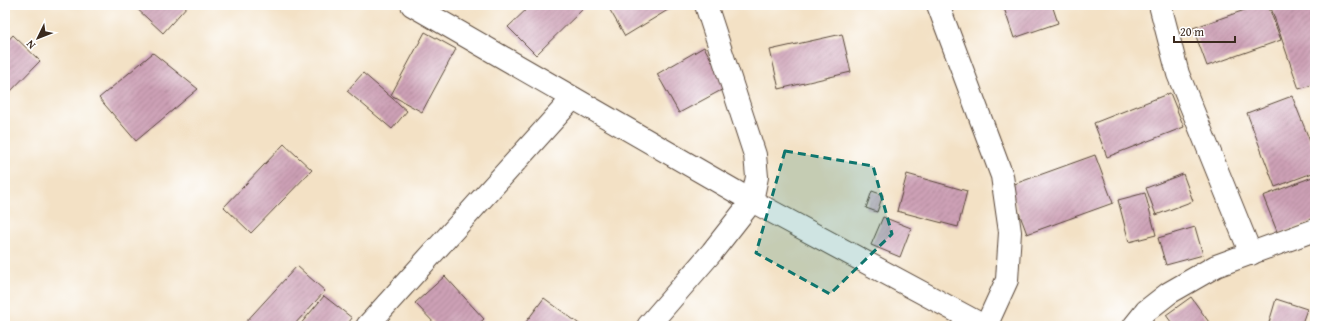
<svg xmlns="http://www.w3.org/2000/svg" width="1320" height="331" font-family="'Gentium Book Plus',serif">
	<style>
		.building { fill: url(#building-hatch) }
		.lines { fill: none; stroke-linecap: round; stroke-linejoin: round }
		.minor-casing { stroke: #574537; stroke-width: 24 }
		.minor { stroke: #fff; stroke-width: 22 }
		.marked { fill: #0f766e; fill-opacity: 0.2; stroke: #0f766e; stroke-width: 3; stroke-dasharray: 8 5; stroke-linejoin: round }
	</style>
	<defs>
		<pattern id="building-hatch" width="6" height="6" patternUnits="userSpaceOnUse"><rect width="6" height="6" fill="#cda0b6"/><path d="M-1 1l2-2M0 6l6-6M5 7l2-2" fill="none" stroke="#a88393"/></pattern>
	</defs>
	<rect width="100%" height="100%" fill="#fff"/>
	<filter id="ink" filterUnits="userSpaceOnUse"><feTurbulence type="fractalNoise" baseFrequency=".025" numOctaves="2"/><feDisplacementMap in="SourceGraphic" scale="8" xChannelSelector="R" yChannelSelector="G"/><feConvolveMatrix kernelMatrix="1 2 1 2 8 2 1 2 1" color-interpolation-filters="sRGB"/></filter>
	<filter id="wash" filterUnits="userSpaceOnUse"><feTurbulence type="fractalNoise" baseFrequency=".012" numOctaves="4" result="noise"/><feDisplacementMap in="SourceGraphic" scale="16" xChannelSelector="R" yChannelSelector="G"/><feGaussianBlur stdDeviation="0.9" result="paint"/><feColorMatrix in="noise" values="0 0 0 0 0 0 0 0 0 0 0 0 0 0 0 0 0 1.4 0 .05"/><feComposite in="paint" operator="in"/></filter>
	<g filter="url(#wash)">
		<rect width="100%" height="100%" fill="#f3e1c5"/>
		<g id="blocks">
			<g class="building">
				<path d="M133,5H188L163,33Z"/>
				<path d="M531,5H587L536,55L508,27Z"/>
				<path d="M607,5H676L625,36Z"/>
				<path d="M1003,5H1052L1058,23L1014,38Z"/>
				<path d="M1259,5H1268L1281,40L1207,66L1193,28Z"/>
				<path d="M1270,5H1315V84L1299,89Z"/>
				<path d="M425,32L456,49L422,112L391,95Z"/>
				<path d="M842,34L851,72L779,89L770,50Z"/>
				<path d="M13,35L40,61L5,97V44Z"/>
				<path d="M704,47L727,87L679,113L657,74Z"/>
				<path d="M153,53L198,89L136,141L99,98Z"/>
				<path d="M363,73L407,111L392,129L347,91Z"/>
				<path d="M1170,93L1184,127L1107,157L1094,123Z"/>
				<path d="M1292,96L1315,154V172L1275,187L1247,113Z"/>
				<path d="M284,144L312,170L251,233L224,207Z"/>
				<path d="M1095,155L1113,203L1027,234L1009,186Z"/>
				<path d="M907,174L967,191L958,227L897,211Z"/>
				<path d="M1183,174L1193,201L1156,215L1146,188Z"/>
				<path d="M1315,176V220L1278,234L1263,196Z"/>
				<path d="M872,191L883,195L877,212L866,208Z"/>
				<path d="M1145,193L1156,235L1129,242L1118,200Z"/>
				<path d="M883,217L911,228L900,257L871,245Z"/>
				<path d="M1195,227L1203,255L1166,265L1158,238Z"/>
				<path d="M297,266L325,291L293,326H244L243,325Z"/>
				<path d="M445,276L484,319L476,326H437L415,303Z"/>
				<path d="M324,296L352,318L346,326H299Z"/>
				<path d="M1191,297L1211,325L1210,326H1174L1166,315Z"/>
				<path d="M544,298L582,326H523Z"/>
				<path d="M1276,299L1307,309L1301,326H1268Z"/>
			</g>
		</g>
	</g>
	<g filter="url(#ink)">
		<use href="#blocks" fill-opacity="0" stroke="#574537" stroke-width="1"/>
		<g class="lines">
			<g class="minor-casing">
				<g id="minor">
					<path d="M412,5L752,201L984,326"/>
					<path d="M938,5L1002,176L1010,232L1007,280L986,326"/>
					<path d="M1160,5L1178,74L1251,254"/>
					<path d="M367,326L573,98"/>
					<path d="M648,326L712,252L752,201L757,177L755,155L706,5"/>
					<path d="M1134,326L1146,311L1169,293L1216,266L1315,230"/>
				</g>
			</g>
			<use href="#minor" class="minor"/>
		</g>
	</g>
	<path class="marked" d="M785,151L873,166L892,234L830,294L756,253Z"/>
	<rect width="1320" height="331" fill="none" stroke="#fff" stroke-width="20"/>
	<g transform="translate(38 38) rotate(227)" stroke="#ffffff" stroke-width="3" paint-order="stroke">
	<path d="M0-3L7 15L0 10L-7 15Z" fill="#3b2a1e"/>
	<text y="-6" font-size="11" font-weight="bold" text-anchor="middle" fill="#3b2a1e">N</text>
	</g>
	<path d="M1174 36v6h61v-6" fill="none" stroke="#3b2a1e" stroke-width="2"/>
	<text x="1180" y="36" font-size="12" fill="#3b2a1e" stroke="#ffffff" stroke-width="3" paint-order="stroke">20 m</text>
</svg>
